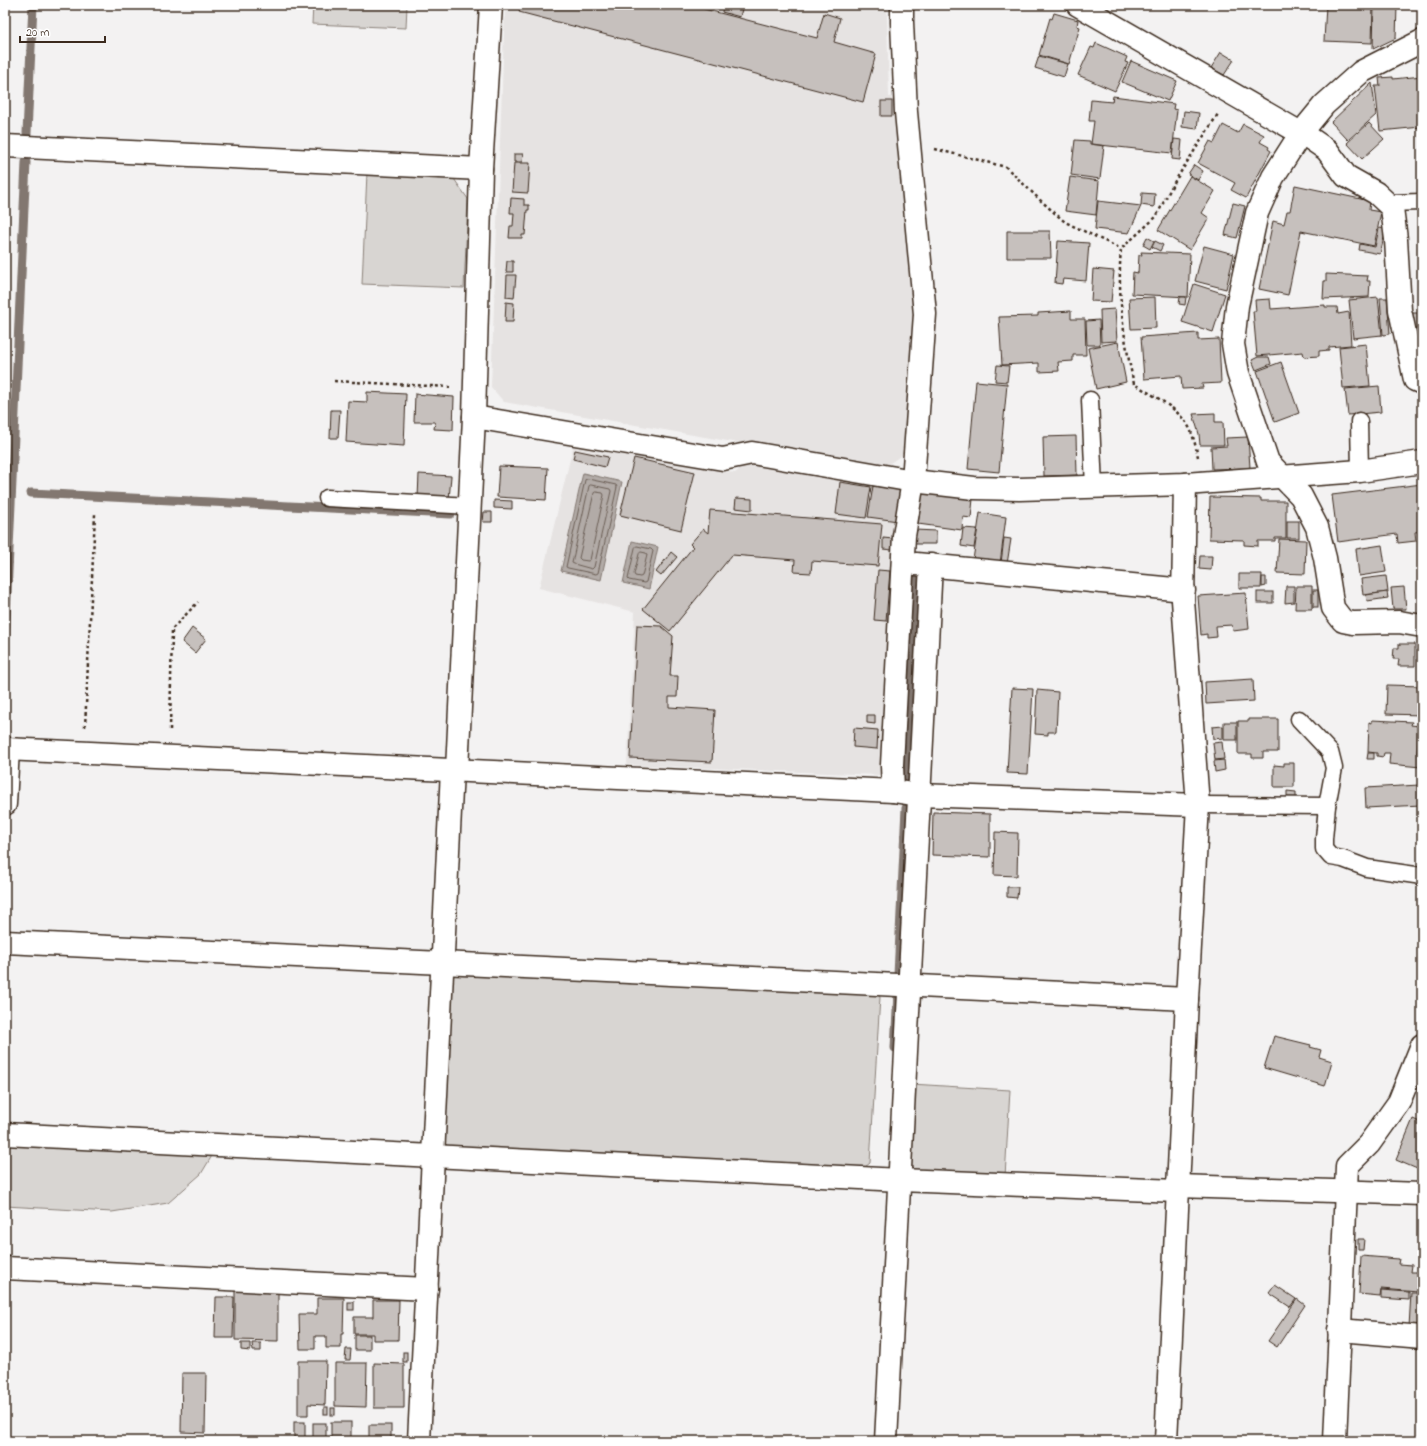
<svg xmlns="http://www.w3.org/2000/svg" width="1427" height="1446" font-family="'Indie Flower',sans-serif">
	<style>
		.built { fill: #e6e3e2 }
		.green { fill: #d8d5d2; stroke: #8a8078 }
		.water { fill: #b2aba7; stroke: #827770 }
		.lines { fill: none; stroke-linecap: round; stroke-linejoin: round }
		.shore { stroke: #6b5e55; stroke-width: 1 }
		.stream { stroke: #827770; stroke-width: 9 }
		.building { fill: #c6c0bd; stroke: #3b2a1e }
		.lane-casing { stroke: #3b2a1e; stroke-width: 19 }
		.street-casing { stroke: #3b2a1e; stroke-width: 25 }
		.path { stroke: #3b2a1e; stroke-width: 2.5; stroke-dasharray: 3 3; stroke-linecap: butt }
		.lane { stroke: #fff; stroke-width: 16 }
		.street { stroke: #fff; stroke-width: 22 }
	</style>
	<rect width="100%" height="100%" fill="#f3f2f2"/>
	<filter id="ink" filterUnits="userSpaceOnUse"><feTurbulence type="fractalNoise" baseFrequency=".025" numOctaves="2"/><feDisplacementMap in="SourceGraphic" scale="8" xChannelSelector="R" yChannelSelector="G"/><feConvolveMatrix kernelMatrix="1 2 1 2 8 2 1 2 1" color-interpolation-filters="sRGB"/></filter>
	<g filter="url(#ink)">
		<g class="built">
			<path d="M505,5H888L887,16L889,97L901,96L918,310L909,450L883,468L504,402L491,387Z"/>
			<path d="M573,447L735,473L750,460L906,488L884,772L880,775L627,765L635,612L539,588Z"/>
		</g>
		<g class="green">
			<path d="M313,5H407L406,28L312,24Z"/>
			<path d="M367,173L452,176L468,199L464,288L362,284Z"/>
			<path d="M453,974L874,990L880,997L870,1163L865,1167L449,1147L444,1142Z"/>
			<path d="M911,1084L1010,1090L1005,1177L909,1171Z"/>
			<path d="M5,1143L213,1154L201,1174L168,1203L112,1212L5,1206Z"/>
		</g>
		<g class="water">
			<path d="M583,473L622,482L601,580L561,571Z"/>
			<path d="M632,541L658,547L649,589L623,583Z"/>
		</g>
		<g class="lines">
			<g class="shore">
				<path d="M588,479L616,485L617,487L598,573L596,574L568,568L566,567L585,480Z"/>
				<path d="M591,485L610,489L611,491L594,567L592,569L574,564L572,563L589,486Z"/>
				<path d="M596,492L603,493L604,495L590,560L588,561L581,560L579,558L594,493Z"/>
				<path d="M637,546L651,549L653,551L646,582L644,583L629,580L628,579L635,548Z"/>
				<path d="M641,552L646,553L647,555L642,576L640,577L635,576L634,574L639,554Z"/>
			</g>
			<g class="stream">
				<path d="M27,133L33,5"/>
				<path d="M31,493L451,514"/>
				<path d="M5,640L26,162"/>
				<path d="M907,778L916,579"/>
				<path d="M898,975L906,808"/>
				<path d="M895,1048L898,993"/>
			</g>
		</g>
		<g class="building">
			<path d="M520,5H705L704,9L817,38L824,13L840,18L834,42L876,54L863,102L519,12Z"/>
			<path d="M723,5H743L740,17L722,12Z"/>
			<path d="M1326,5H1373L1372,43L1324,41Z"/>
			<path d="M1374,5L1397,6L1396,38L1373,49Z"/>
			<path d="M1054,13L1078,20L1077,26L1080,27L1069,64L1039,55L1050,18L1052,19Z"/>
			<path d="M1096,43L1127,57L1125,62L1128,63L1115,91L1078,75L1091,47L1094,48Z"/>
			<path d="M1221,52L1234,60L1224,75L1211,68Z"/>
			<path d="M1039,56L1068,64L1064,77L1035,68Z"/>
			<path d="M1131,61L1177,81L1168,101L1122,82Z"/>
			<path d="M1422,76V133L1421,127L1380,131L1375,86H1380L1379,78L1393,77V79Z"/>
			<path d="M1372,83L1376,115L1348,140L1331,122Z"/>
			<path d="M1113,96L1174,104L1173,109L1177,110L1172,153L1091,144L1094,121H1089L1091,100L1112,102Z"/>
			<rect x="881" y="101" width="11" height="15"/>
			<path d="M1184,111L1199,113L1197,129L1182,127Z"/>
			<path d="M1369,123L1384,139L1362,159L1347,143Z"/>
			<path d="M1243,124L1264,135L1260,142L1269,147L1268,149L1271,151L1246,198L1231,190L1235,183L1198,163L1210,141L1214,143L1223,125L1238,133Z"/>
			<path d="M1174,139L1182,140L1180,160L1172,159Z"/>
			<path d="M1075,140L1090,141V144L1104,146L1100,179L1071,175Z"/>
			<path d="M514,154H523L522,162H514Z"/>
			<path d="M514,163H530L528,193L512,192Z"/>
			<path d="M1194,165L1203,171L1198,180L1188,174Z"/>
			<path d="M1190,176L1215,191L1202,213L1209,218L1190,250L1158,230Z"/>
			<path d="M1070,177L1099,181L1096,215L1065,211Z"/>
			<path d="M1295,185L1370,201L1369,210L1381,212L1374,246L1301,231L1288,295L1259,289L1273,221L1284,224L1287,211H1290Z"/>
			<path d="M1142,193L1155,194L1154,207L1141,205Z"/>
			<path d="M511,198L524,199V205H529V210H527L525,235H522V238H509L510,226H513L514,213H510Z"/>
			<path d="M1098,201L1141,206L1129,233L1095,229Z"/>
			<path d="M1233,203L1245,206L1237,238L1225,235Z"/>
			<path d="M1379,228L1386,229L1380,254L1359,250L1360,244L1375,247Z"/>
			<path d="M1007,231H1050L1051,258H1007Z"/>
			<path d="M1147,237L1154,241L1150,249L1143,245Z"/>
			<path d="M1058,241L1089,243L1086,281L1063,279L1062,284L1055,283Z"/>
			<path d="M1155,241L1163,245L1160,251L1152,247Z"/>
			<path d="M1204,246L1234,254L1226,289L1195,281Z"/>
			<path d="M1141,252L1190,254L1188,297L1132,294L1133,272L1138,273L1139,255H1142Z"/>
			<path d="M507,261H513V272H506Z"/>
			<path d="M1093,269L1114,271L1111,302L1091,301Z"/>
			<path d="M1326,274L1368,276L1367,281H1370L1369,297L1323,299L1324,281H1326Z"/>
			<path d="M507,275H516L514,298L506,297Z"/>
			<path d="M1194,284L1225,294L1213,332L1182,322Z"/>
			<path d="M1155,297L1156,328L1131,329L1129,298Z"/>
			<path d="M1180,297H1186L1185,305L1179,304Z"/>
			<path d="M1378,297L1382,335L1353,338L1349,300Z"/>
			<path d="M1380,298H1387L1390,334L1383,335Z"/>
			<path d="M1270,299L1271,309L1325,305V307H1337L1338,314L1349,312L1351,345L1329,347V350L1319,351V356L1304,357L1303,352L1257,356L1253,311H1256L1255,300Z"/>
			<path d="M506,302L514,303L513,322H505Z"/>
			<path d="M1115,309L1117,341L1101,342L1100,310Z"/>
			<path d="M1071,311V319H1085L1086,355H1073V361L1058,362L1059,371L1039,372V363L1002,365L999,317L1038,316V313Z"/>
			<path d="M1411,313H1422V342L1412,343Z"/>
			<path d="M1099,320L1100,345H1087L1086,321Z"/>
			<path d="M1198,333V340L1219,339L1221,383L1202,384L1203,388L1182,389L1181,376L1144,379L1141,337Z"/>
			<path d="M1118,342L1126,382L1096,389L1088,348Z"/>
			<path d="M1366,344L1370,386L1343,388L1339,347Z"/>
			<path d="M1258,357H1269L1271,364L1256,370L1252,360Z"/>
			<path d="M1281,362L1299,413L1275,422L1257,371Z"/>
			<path d="M997,365L1009,366L1007,382L995,381Z"/>
			<path d="M976,381L1007,384L999,472L968,469Z"/>
			<path d="M1379,386L1381,412L1348,415L1345,389Z"/>
			<path d="M367,392L406,394L404,446L346,442L348,401L367,402Z"/>
			<path d="M415,394L454,397L453,430L434,429L435,422H414Z"/>
			<path d="M331,410H340L338,438H330Z"/>
			<path d="M1215,413V422H1223L1224,445H1200L1199,434L1193,414Z"/>
			<path d="M1076,436L1077,475L1044,476L1043,437Z"/>
			<path d="M1248,437L1250,468L1212,469L1211,447L1227,446L1226,438Z"/>
			<path d="M575,450L608,457L605,467L573,459Z"/>
			<path d="M634,458L695,472L681,530L620,515Z"/>
			<path d="M499,466L548,468L546,500L497,497Z"/>
			<path d="M419,474L451,476L449,500L418,498Z"/>
			<path d="M840,482L871,487L866,518L836,514Z"/>
			<path d="M1422,484V531L1415,532L1416,541L1398,543L1397,534L1338,542L1332,495Z"/>
			<path d="M873,486L903,490L898,521L868,517Z"/>
			<path d="M922,492L973,499L971,518L963,517L962,530L918,524Z"/>
			<path d="M1210,497L1261,498V501H1286V538H1275V541H1258V546L1244,545V540L1209,539Z"/>
			<path d="M736,498L752,499V510L735,508Z"/>
			<path d="M494,500L512,501V509L494,508Z"/>
			<path d="M710,510L882,524L878,566L812,561L811,573L794,572L795,560L732,555L670,631L643,609L693,547L690,544L703,529L708,533Z"/>
			<path d="M484,512H492V522H483Z"/>
			<path d="M980,513L1006,517L1000,564L973,560Z"/>
			<rect x="1287" y="521" width="12" height="17"/>
			<path d="M963,528L977,529L974,548L961,546Z"/>
			<path d="M915,530L936,531V544H915Z"/>
			<path d="M883,538L893,539L892,550L883,549Z"/>
			<path d="M1004,538L1011,539L1007,564L1001,563Z"/>
			<path d="M1279,539L1306,540L1305,574L1277,573Z"/>
			<path d="M1382,545L1386,572L1359,576L1356,549Z"/>
			<path d="M671,552L677,557L661,576L656,572Z"/>
			<path d="M1200,556H1212L1211,570L1199,569Z"/>
			<path d="M878,570L890,571L886,621L874,620Z"/>
			<path d="M1239,574H1262L1261,588H1239Z"/>
			<path d="M1386,576L1388,592L1363,595L1361,579Z"/>
			<path d="M1262,577H1266V586L1262,587Z"/>
			<path d="M1286,586H1294V602L1285,603Z"/>
			<path d="M1296,586H1312V609H1295Z"/>
			<path d="M1404,587L1406,609H1393L1391,588Z"/>
			<rect x="1313" y="590" width="5" height="17"/>
			<rect x="1257" y="592" width="16" height="11"/>
			<path d="M1387,592L1388,598L1367,601L1366,595Z"/>
			<path d="M1246,593L1249,629L1233,631L1232,625L1216,626L1217,637L1207,638V634L1201,635L1198,596Z"/>
			<path d="M637,625L661,626L673,636L670,676H678L677,697H669V707L715,710L712,762L630,758Z"/>
			<path d="M192,628L206,639L195,653L182,642Z"/>
			<path d="M1399,644H1415V666H1398L1399,659H1393L1394,648H1399Z"/>
			<path d="M1253,679L1254,701L1206,704L1205,682Z"/>
			<path d="M1387,685L1422,686V715L1386,714Z"/>
			<path d="M1012,688L1033,689L1028,774L1007,773Z"/>
			<path d="M1037,690L1058,692L1056,732H1048V735L1035,734Z"/>
			<path d="M867,715H875V724L867,723Z"/>
			<path d="M1249,719H1278V752H1263V758H1252V754H1238V721H1249Z"/>
			<path d="M1372,720L1412,722L1411,725L1419,726L1417,753H1422L1421,767L1389,764L1390,753H1384L1383,757L1377,756V753L1368,752L1369,722L1372,723Z"/>
			<rect x="1224" y="722" width="13" height="18"/>
			<path d="M1223,726V738L1213,739L1212,727Z"/>
			<path d="M854,728L878,730L877,749L853,747Z"/>
			<path d="M1222,742L1224,759L1215,760L1213,743Z"/>
			<path d="M1368,753H1374V759H1367Z"/>
			<path d="M1224,760L1225,770L1215,772L1214,761Z"/>
			<path d="M1284,763H1294V787H1274V765L1284,766Z"/>
			<path d="M1420,785L1421,805L1366,808L1365,788Z"/>
			<path d="M1287,791L1296,792V798H1287Z"/>
			<path d="M933,812L990,814V857L932,855Z"/>
			<path d="M995,832L1018,833L1017,876L994,875Z"/>
			<path d="M1007,887H1018L1017,898L1007,897Z"/>
			<path d="M1274,1036L1311,1045L1310,1047L1321,1050L1319,1057L1332,1061L1325,1086L1264,1068Z"/>
			<path d="M1413,1119L1422,1123V1171L1396,1160Z"/>
			<path d="M1358,1239H1364L1363,1250H1358Z"/>
			<path d="M1361,1256L1399,1259L1398,1264L1412,1265L1411,1272H1419V1274H1422V1290H1418V1292L1381,1289L1380,1296L1359,1294Z"/>
			<path d="M1275,1285L1296,1299L1290,1307L1269,1293Z"/>
			<path d="M235,1290L278,1291V1341L235,1340Z"/>
			<path d="M1381,1290L1409,1292V1300L1381,1298Z"/>
			<path d="M1411,1293H1422V1327H1409Z"/>
			<path d="M216,1297H234L233,1338H215Z"/>
			<path d="M317,1298H344L343,1334H341V1348H326V1336H315V1349H300L299,1314H317Z"/>
			<path d="M1297,1299L1305,1305L1277,1347L1268,1341Z"/>
			<path d="M373,1300H399L398,1340H373V1334H354V1317H373Z"/>
			<rect x="348" y="1302" width="6" height="8"/>
			<rect x="355" y="1335" width="15" height="15"/>
			<path d="M241,1343H250V1351L241,1350Z"/>
			<path d="M252,1343H261V1351H253Z"/>
			<path d="M346,1349H351L350,1360H345Z"/>
			<rect x="403" y="1352" width="4" height="10"/>
			<path d="M298,1361H326L325,1405L308,1404V1415H298Z"/>
			<path d="M335,1363H367L366,1407L335,1406Z"/>
			<path d="M374,1363L404,1364V1408H374Z"/>
			<path d="M182,1373H206L205,1433L181,1432Z"/>
			<rect x="324" y="1407" width="4" height="7"/>
			<rect x="331" y="1408" width="4" height="7"/>
			<rect x="294" y="1422" width="11" height="19"/>
			<rect x="331" y="1422" width="20" height="19"/>
			<rect x="313" y="1423" width="13" height="18"/>
			<rect x="369" y="1425" width="22" height="16"/>
		</g>
		<g class="lines">
			<g class="lane-casing">
				<g id="lane">
					<path d="M1387,203L1422,202"/>
					<path d="M1090,400L1094,487"/>
					<path d="M1359,421L1360,471"/>
					<path d="M327,498L470,506"/>
					<path d="M1299,719L1330,752L1334,768L1327,806L1324,839V849L1331,857L1343,859L1367,868L1422,876"/>
					<path d="M1198,805L1327,806"/>
				</g>
			</g>
			<g class="street-casing">
				<g id="street">
					<path d="M1078,5L1311,139L1327,150L1346,176L1376,193L1392,208L1396,239L1400,310L1415,380L1422,383"/>
					<path d="M1422,41L1361,72L1324,105L1301,133L1273,177L1257,213L1237,306L1233,344L1238,373L1268,462L1301,496L1317,527L1325,558L1333,608L1343,621L1353,623L1399,622L1422,626"/>
					<path d="M5,146L481,169"/>
					<path d="M474,417L723,459L752,453L913,481L974,488L1019,489L1185,484L1360,471L1422,462"/>
					<path d="M916,564L1184,590"/>
					<path d="M5,749L893,791L919,795L1198,805"/>
					<path d="M457,770L474,417L481,169L491,5"/>
					<path d="M893,791L892,765L904,536L913,481L925,314L906,112L902,22V5"/>
					<path d="M5,804L8,749"/>
					<path d="M5,942L1187,999"/>
					<path d="M5,1134L900,1180L1177,1191"/>
					<path d="M1178,1186L1422,1194"/>
					<path d="M5,1268L427,1289"/>
					<path d="M1339,1330L1422,1337"/>
					<path d="M419,1441L452,770"/>
					<path d="M886,1441L931,565"/>
					<path d="M1166,1441L1187,999L1198,805L1183,600L1185,484"/>
					<path d="M1335,1441L1347,1166L1369,1144L1399,1102L1422,1045"/>
				</g>
			</g>
			<g class="path">
				<path d="M935,149L1006,167L1040,200L1065,222L1121,249"/>
				<path d="M334,381L450,387"/>
				<path d="M1198,457C1196,448 1194,438 1190,429C1179,408 1154,396 1134,384C1124,340 1117,294 1121,249L1156,217L1173,184L1218,114"/>
				<path d="M85,727L95,514"/>
				<path d="M170,730L172,629L198,602"/>
			</g>
			<use href="#lane" class="lane"/>
			<use href="#street" class="street"/>
		</g>
	</g>
	<rect width="1427" height="1446" fill="none" stroke="#fff" stroke-width="20"/>
	<rect x="10" y="10" width="1407" height="1426" fill="none" stroke="#3b2a1e" stroke-width="1.5" filter="url(#ink)"/>
	<path d="M20 36v6h85v-6" fill="none" stroke="#3b2a1e" stroke-width="2"/>
	<text x="26" y="36" font-size="12" fill="#3b2a1e" stroke="#ffffff" stroke-width="3" paint-order="stroke">20 m</text>
</svg>
